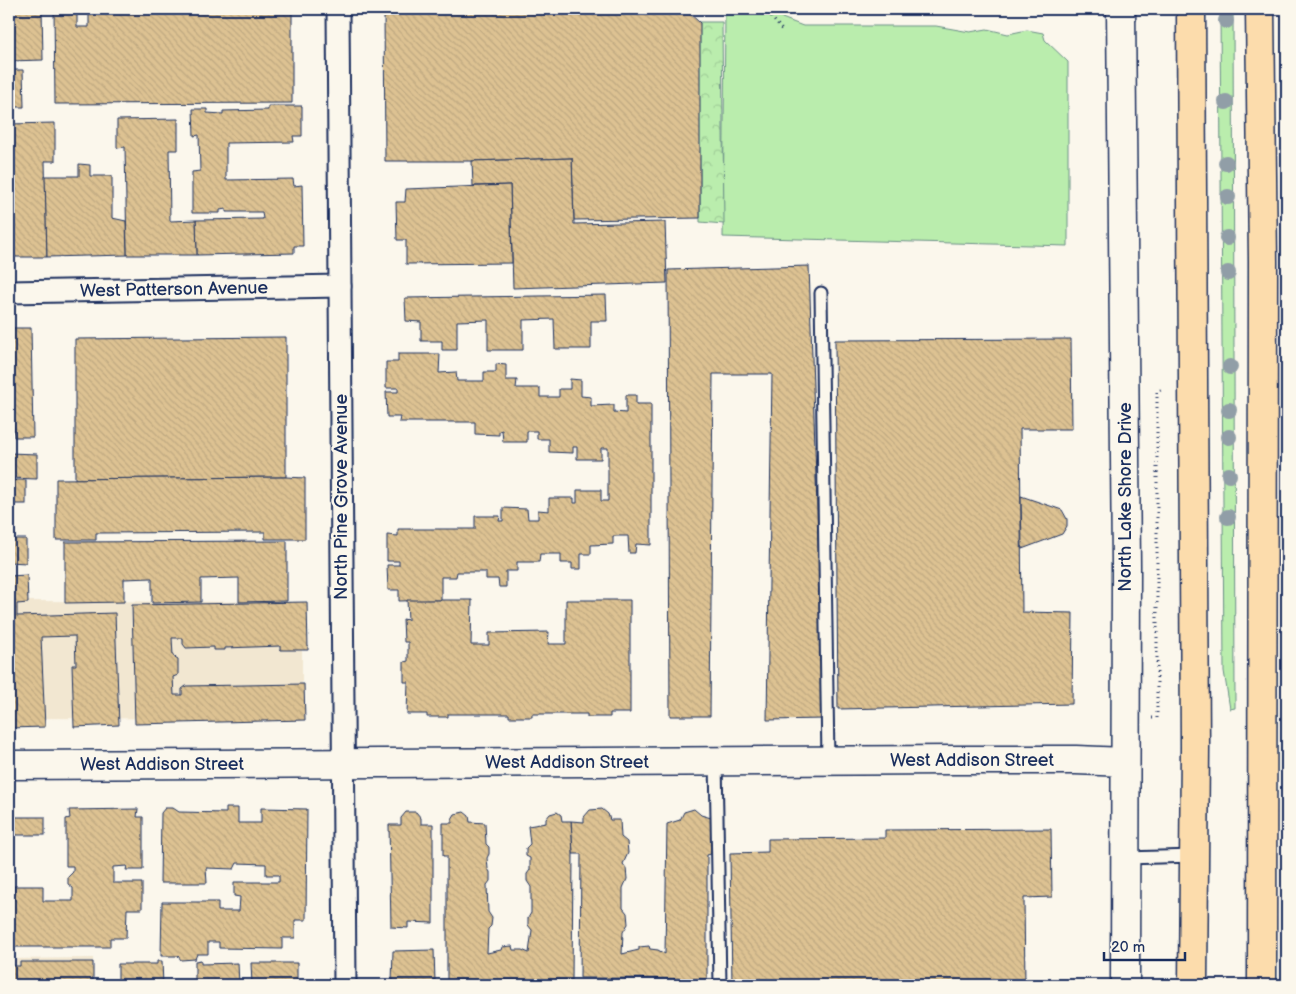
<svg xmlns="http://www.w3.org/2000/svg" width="1296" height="994" font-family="'Balsamiq Sans',sans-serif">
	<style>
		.built { fill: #f2e7d1 }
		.green { fill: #baedad; stroke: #6a8e86 }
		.park { fill: url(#park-crowns); stroke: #6a8e86 }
		.building { fill: url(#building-back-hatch); stroke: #1b2f5e }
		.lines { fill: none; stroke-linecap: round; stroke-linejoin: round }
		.lane-casing { stroke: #1b2f5e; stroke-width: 15 }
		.street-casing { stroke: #1b2f5e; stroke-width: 25 }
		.secondary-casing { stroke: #1b2f5e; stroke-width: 31 }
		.highway-casing { stroke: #1b2f5e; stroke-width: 31 }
		.path { stroke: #1b2f5e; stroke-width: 3; stroke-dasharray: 1 4; stroke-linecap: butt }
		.lane { stroke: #fbf7ec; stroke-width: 11 }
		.street { stroke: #fbf7ec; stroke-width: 21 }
		.secondary { stroke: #fbf7ec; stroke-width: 28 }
		.highway { stroke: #fcdcac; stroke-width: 28 }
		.tree { fill: #919ea7 }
		.labels { text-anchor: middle; stroke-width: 5; stroke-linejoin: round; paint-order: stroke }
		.street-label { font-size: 18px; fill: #1b2f5e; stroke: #fbf7ec }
	</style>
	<defs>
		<pattern id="park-crowns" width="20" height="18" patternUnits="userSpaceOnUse" patternTransform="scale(1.25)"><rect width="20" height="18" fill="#baedad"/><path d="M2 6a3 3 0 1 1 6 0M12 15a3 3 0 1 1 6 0" fill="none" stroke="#9fcc97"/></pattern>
		<pattern id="building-back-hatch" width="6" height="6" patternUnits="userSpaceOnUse" patternTransform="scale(1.25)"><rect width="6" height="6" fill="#ddc292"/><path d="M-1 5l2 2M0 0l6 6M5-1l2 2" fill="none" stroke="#bda780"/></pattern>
	</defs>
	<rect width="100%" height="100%" fill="#fbf7ec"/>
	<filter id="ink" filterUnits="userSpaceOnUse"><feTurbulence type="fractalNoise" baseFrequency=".02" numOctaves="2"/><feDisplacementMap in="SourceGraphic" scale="10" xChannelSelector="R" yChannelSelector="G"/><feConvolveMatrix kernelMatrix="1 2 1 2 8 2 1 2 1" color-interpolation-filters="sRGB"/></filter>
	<g filter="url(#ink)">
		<g class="built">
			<path d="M9,601L302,602V719L9,718Z"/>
			<path d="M93,958V985H9V959Z"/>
		</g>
		<g class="green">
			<path d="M741,9H773L782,18L803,26H936L970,32L987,29L1008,34L1027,30L1043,33L1045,40L1068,62V246L723,237L725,12Z"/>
			<path d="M1220,9H1233L1235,708L1230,709L1224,671Z"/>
		</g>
		<path class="park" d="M699,22H722L724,224L700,222Z"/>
		<g class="building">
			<path d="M9,9H42L43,60L9,61Z"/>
			<path d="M54,9H77V27H89V9H292V103L55,104Z"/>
			<path d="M384,9H685L700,23V218L574,220L572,158L472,161H385Z"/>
			<path d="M9,70H23L24,107H9Z"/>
			<path d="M268,106H302V136H293L294,142L226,143V180L293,179L294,186L302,185L303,246H294V253L197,255L196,220L263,219L262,212H226V209L220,210V213H192V172L200,171L199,135L194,136L193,109H207V113L223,114V111L268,110Z"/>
			<path d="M178,119V150H169L170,221L196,220L197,255H127L125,147L117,148V120Z"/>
			<path d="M55,123V161H45L47,257H9V124Z"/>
			<path d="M572,158L574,224L665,222L667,283L513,288L510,185L473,186L472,161Z"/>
			<path d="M79,164L90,165V176H112V218L126,221L127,255L47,257L45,176H79Z"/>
			<path d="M510,185L512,263L406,264V240H397L396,202H405L406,189Z"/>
			<path d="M809,266L824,719L767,720L772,374H713L710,716H670L668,270Z"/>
			<path d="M606,295L607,321H591V349H555L554,319L523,320V350H488V320L457,321V350H442V341H421V322L406,321L405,298Z"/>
			<path d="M9,328H31L33,437H14L13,416L9,417Z"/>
			<path d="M286,337V477L75,479V339Z"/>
			<path d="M1071,339L1072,429H1020L1022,612L1073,613L1072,704L838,709L835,340Z"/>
			<path d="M398,354H440L439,373L456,372L457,381H484V372H496V364L506,365V380H517L516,388H540V397H559V389H570V379L581,380V396L591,397V406L614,405V412L626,413V395H636V404H651V545L636,544L635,553H629L628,536H613V544L591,545V554H581V569H572V563H561V554H540L539,562H517V571H506V587H499L498,579H486V572H457L456,577H441V600L399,601V590H388L387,565H399V561H387V535L398,536V529H475V516H500L499,521H503V508L527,509L528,519H538V510L549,511V498H574V503H577V490H601V501H608V448H601V459H577V447H573V453L549,452V439H537V431H527V442H503L502,430L499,431V435L475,434V422H399L400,417H387L386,392H398V388H386V362H398Z"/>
			<path d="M9,453L37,454V479L9,478Z"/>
			<path d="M286,477L305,478V539H265V532L96,533V540H56V479Z"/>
			<rect x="9" y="480" width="17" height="24"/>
			<path d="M1021,496L1062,510L1067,519V526L1062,534L1022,549Z"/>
			<path d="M9,539H26V563L9,562Z"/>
			<path d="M287,541V601L239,602V578L201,579V602L152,603V578L124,579V602L65,603V542Z"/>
			<path d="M27,575L28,603L17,604V616L115,613L119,725L74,727L72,665H76L75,636L41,637L45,727L9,728V576Z"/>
			<path d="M407,600H472L471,645H489V633L549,632L548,644H566V600H630V713H610V717H587V714H532V717H509V714H448V717H427V714H407L408,682H404V662L408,661V642H404L403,619L408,620Z"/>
			<path d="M307,602L308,650H280V646L225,648V650H214V647L186,648L183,644V638H172L173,656L178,659V675L173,677L174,695H182V689L186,686L304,684L305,720L135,724L132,605Z"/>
			<path d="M165,808H173L179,812L226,813V808H238V823H261V808L307,809L306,920H295V938H282V949L219,948V942H208V954H197L195,959L181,960L178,956H161L162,902H218V911H239L240,897L234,896V882H279V875H266V864L237,863L234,869L206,868L207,883H160L161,813Z"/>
			<path d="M138,809L137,817H143V870H126L127,866L113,867V883H142V909H127L126,938H110V947H9V900H14V886H43V901H73V888L68,884V877L73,872V866H66V819L70,818L69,810Z"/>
			<path d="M602,809L608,814L610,820H620L621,837L627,842L628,853L623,864L626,868L627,879L623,888V908L627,913L628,924L623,932L622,954L639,950V947L649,946L650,949L658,950L665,954L667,824L680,820L684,812L694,809L701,815L711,818V854L707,855V979L580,978L581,854H573L571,821L584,822V817L590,810Z"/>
			<path d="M406,812H416L421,818V824H433V923L408,922V928L391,927L389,825H401V818Z"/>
			<path d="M464,812L469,816L470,822L485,823L486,844L489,847V854L487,858L488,869L490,872V881L487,885L488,912L492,918L491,926L488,929L487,953L501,950L502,947L512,946L513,950H522L529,953L532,930L528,925V918L531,913V887L527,881V874L530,870V858L526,856V848L530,844L528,826L546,823V819L550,814L557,812L561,815L562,821H571L573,854L572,980H447V856H443V823H452V819L455,814Z"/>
			<rect x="10" y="817" width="35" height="18"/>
			<path d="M1051,829L1052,897L1024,898L1025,985H732L730,853L768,852V839L885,838V830Z"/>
			<path d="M434,950L435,982H392L393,951Z"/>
			<path d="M201,960V964L238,963L239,985H192V980H195V961Z"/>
			<path d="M157,961H162L163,985H118V964H157Z"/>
			<path d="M20,962H93V985H9V966H20Z"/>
			<path d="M251,963H297V985H252Z"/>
		</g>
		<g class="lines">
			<g class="lane-casing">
				<g id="lane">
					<path d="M821,293L828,760"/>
					<path d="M716,761L720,985"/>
					<path d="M1126,858L1194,856"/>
				</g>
			</g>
			<g class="street-casing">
				<g id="street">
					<path d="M338,9L345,985"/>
					<path d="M9,292L340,286"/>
				</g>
			</g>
			<g class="secondary-casing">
				<g id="secondary">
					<path d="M1121,9L1126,566L1125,985"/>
					<path d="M9,765L957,760H1076L1125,762"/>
				</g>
			</g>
			<g class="highway-casing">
				<g id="highway">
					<path d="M1191,9L1195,747L1193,985"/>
					<path d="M1260,9L1263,261L1262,985"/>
				</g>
			</g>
			<g class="path">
				<path d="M709,9L715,10L727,9"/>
				<path d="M765,9L782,30"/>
				<path d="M1152,718H1157V391L1161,390"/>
			</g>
			<use href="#lane" class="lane"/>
			<use href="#street" class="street"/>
			<use href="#secondary" class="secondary"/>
			<use href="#highway" class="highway"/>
		</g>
		<g class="tree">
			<circle cx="1226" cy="21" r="8"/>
			<circle cx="1226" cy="102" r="8"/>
			<circle cx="1226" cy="163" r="8"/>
			<circle cx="1228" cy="197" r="8"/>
			<circle cx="1227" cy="238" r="8"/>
			<circle cx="1228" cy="273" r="8"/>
			<circle cx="1230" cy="367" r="8"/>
			<circle cx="1229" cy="410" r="8"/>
			<circle cx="1229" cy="437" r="8"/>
			<circle cx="1229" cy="475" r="8"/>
			<circle cx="1228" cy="517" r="8"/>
		</g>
	</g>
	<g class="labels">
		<g class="street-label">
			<text transform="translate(174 289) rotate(-1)" y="6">West Patterson Avenue</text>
			<text transform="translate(341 497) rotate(-90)" y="6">North Pine Grove Avenue</text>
			<text transform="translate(1125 497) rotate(-90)" y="6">North Lake Shore Drive</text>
			<text x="972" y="766">West Addison Street</text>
			<text x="567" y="768">West Addison Street</text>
			<text x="162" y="770">West Addison Street</text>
		</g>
	</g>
	<rect width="1296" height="994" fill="none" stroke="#fbf7ec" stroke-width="30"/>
	<rect x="15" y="15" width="1266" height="964" fill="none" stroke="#1b2f5e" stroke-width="2" filter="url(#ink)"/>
	<path d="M1104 952v8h81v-8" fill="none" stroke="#1b2f5e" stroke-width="2.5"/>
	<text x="1111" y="952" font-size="15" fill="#1b2f5e" stroke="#fbf7ec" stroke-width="4" paint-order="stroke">20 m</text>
</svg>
